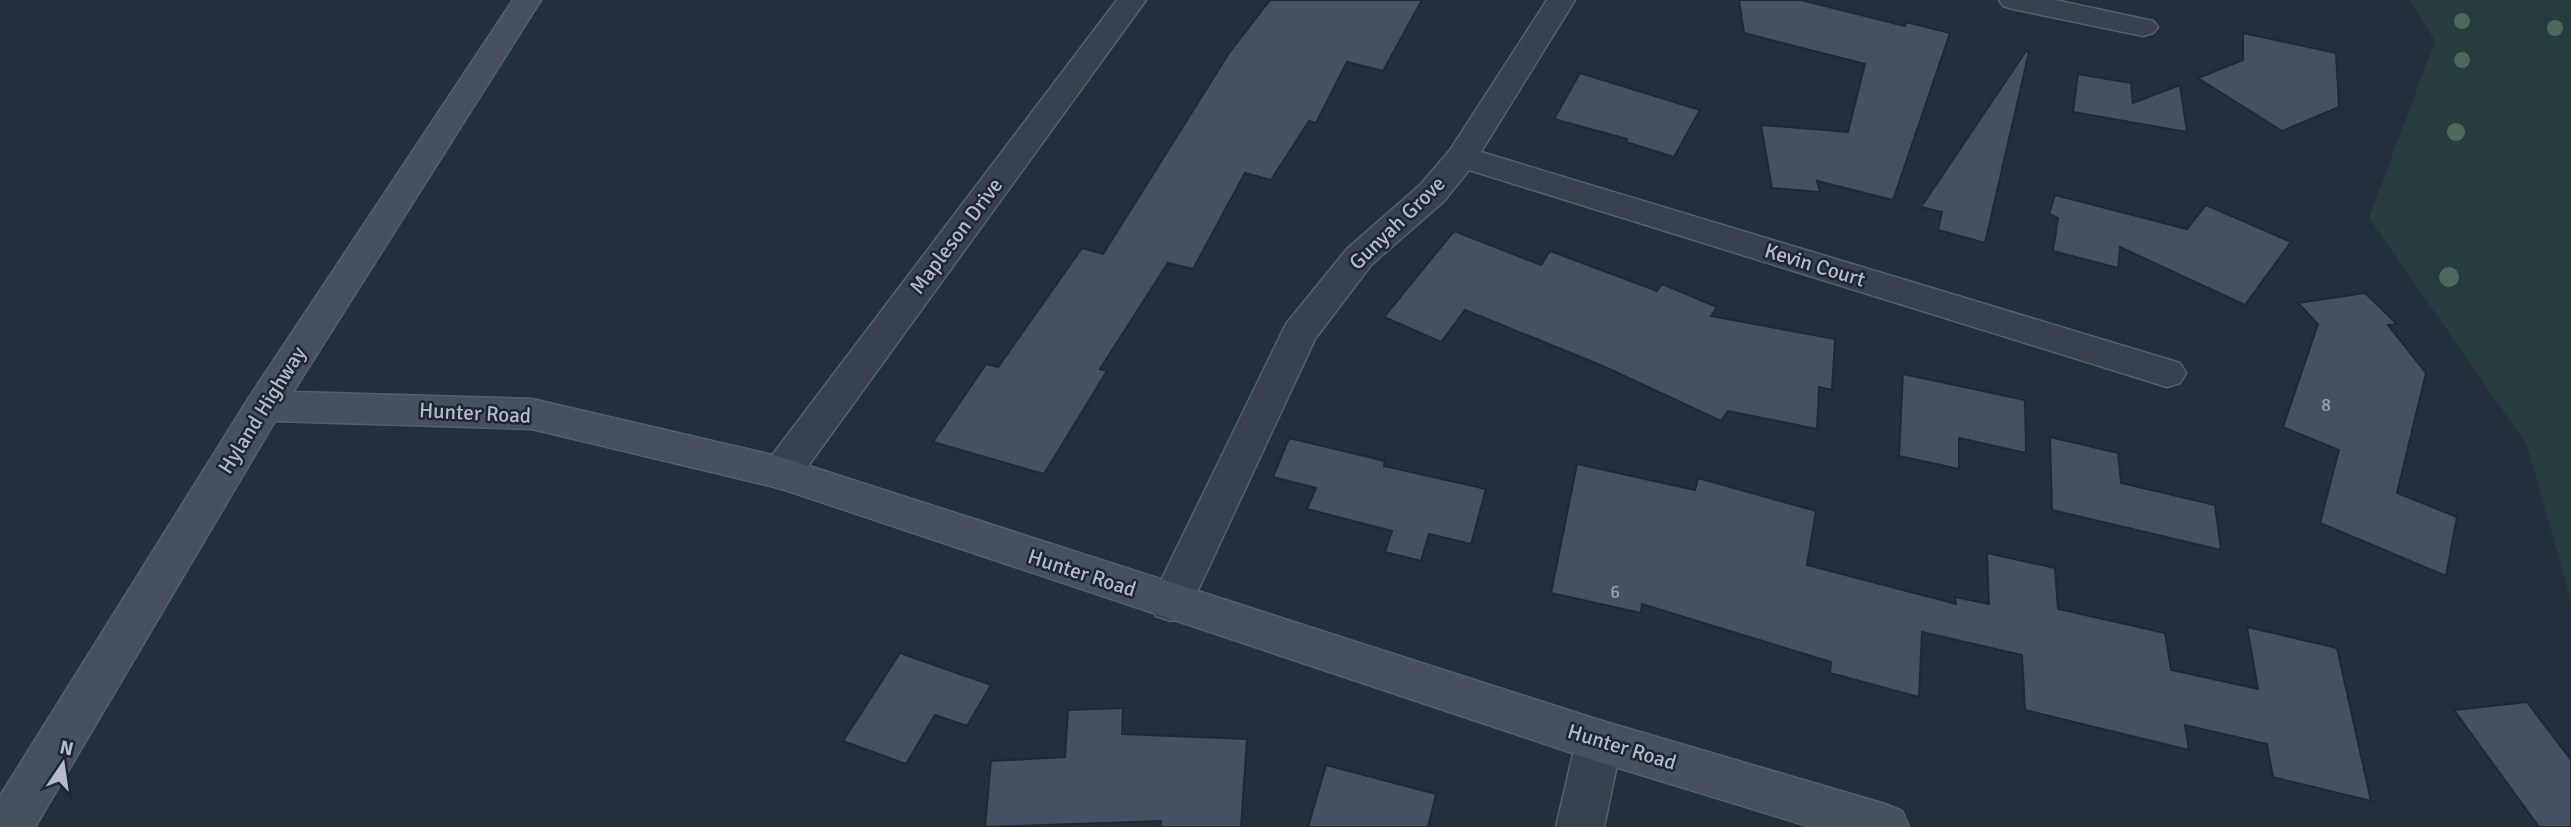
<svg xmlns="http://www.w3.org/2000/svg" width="2571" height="827" font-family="Signika,sans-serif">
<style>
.green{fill:#263c3f}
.building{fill:#455162;stroke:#1f2835;stroke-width:2}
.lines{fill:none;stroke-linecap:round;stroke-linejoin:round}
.street-casing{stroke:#565f6c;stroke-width:3}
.secondary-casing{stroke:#565f6c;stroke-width:3}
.street{fill:#38414e;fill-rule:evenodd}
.secondary{fill:#465061;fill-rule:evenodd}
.tree{fill:#4b6a5d}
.labels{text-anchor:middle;stroke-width:5;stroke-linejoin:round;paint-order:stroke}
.number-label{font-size:18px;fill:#98a1af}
.street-label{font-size:21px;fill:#b4bcc9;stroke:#1d2633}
</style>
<rect width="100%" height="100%" fill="#242f3e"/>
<!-- green -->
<polygon class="green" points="2410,0 2571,0 2571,601 2527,445 2369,218 2435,41"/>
<!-- building -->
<g class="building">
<polygon points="1270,0 1422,0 1383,71 1347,62 1316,123 1309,121 1271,180 1245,173 1193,269 1168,263 1100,369 1107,371 1044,474 933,442 986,364 998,367 1082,248 1103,254 1229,53"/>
<polygon points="1739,0 1801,0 1905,26 1906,22 1950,33 1893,200 1817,181 1820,192 1772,188 1761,125 1848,132 1865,64 1744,33"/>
<polygon points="2243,33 2336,53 2339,107 2282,131 2198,78 2243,60"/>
<polygon points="2026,51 2029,52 1985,243 1938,230 1942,212 1921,207"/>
<polygon points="1580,73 1700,110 1674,157 1626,142 1627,139 1554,119"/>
<polygon points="2078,74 2131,83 2133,103 2180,85 2187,132 2073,112"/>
<polygon points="2055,195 2187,229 2206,205 2291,242 2245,305 2120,247 2118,268 2053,251 2058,218 2049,214"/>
<polygon points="1454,231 1541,265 1550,251 1657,291 1662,284 1717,307 1711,316 1835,339 1832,390 1819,387 1817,429 1728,411 1721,421 1603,366 1465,310 1441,342 1384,317"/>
<polygon points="2365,293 2397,324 2388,325 2426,373 2397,493 2457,517 2446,576 2320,523 2339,450 2283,427 2318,324 2298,303"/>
<polygon points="1903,374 2025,400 2026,453 1959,438 1959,469 1899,456"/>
<polygon points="2050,437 2118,453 2121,483 2215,505 2221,550 2052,510"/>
<polygon points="1289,438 1385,461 1384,466 1486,489 1471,544 1429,534 1421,561 1385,552 1392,531 1307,509 1316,488 1273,477"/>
<polygon points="1577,464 1695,490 1698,478 1816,511 1807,565 1956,604 1955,597 1989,604 1987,553 2055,568 2058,609 2165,633 2171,670 2258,689 2247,627 2337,648 2371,801 2273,777 2267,744 2185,725 2189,750 2025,710 2022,655 1922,632 1919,697 1830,673 1831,662 1642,604 1641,613 1551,593"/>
<polygon points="900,653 991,685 967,726 935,715 906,764 843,741"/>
<polygon points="2527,702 2571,760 2571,827 2539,827 2454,710"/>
<polygon points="1123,708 1122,734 1247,739 1241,827 1160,827 1161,821 985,827 991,761 1065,757 1068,710"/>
<polygon points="1326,765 1436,794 1428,827 1308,827"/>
</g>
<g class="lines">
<!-- street casing -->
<g class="street-casing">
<g id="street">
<polygon points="1117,0 1146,0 795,484 781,489 767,484 761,473 767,462"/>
<polygon points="1547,0 1575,0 1481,152 2180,363 2186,373 2180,383 2167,387 1469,170 1444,201 1371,265 1315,339 1186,616 1171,621 1156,616 1150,603 1286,324 1347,249 1420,185 1450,150"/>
<polygon points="1999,0 2055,0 2153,21 2158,27 2153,33 2143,36 2013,9 2003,6"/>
<polygon points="1599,720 1615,726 1622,741 1604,827 1556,827 1576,741 1583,726"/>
</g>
</g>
<!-- secondary casing -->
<g class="secondary-casing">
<polygon id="secondary" points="513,0 541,0 293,392 532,399 781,457 1599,720 1885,804 1902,811 1909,827 1811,827 1599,762 779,488 532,429 275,421 35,827 0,827 0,796 250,396"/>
</g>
<!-- street -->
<use href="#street" class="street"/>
<!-- secondary -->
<use href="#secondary" class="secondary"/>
</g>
<!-- trees -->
<g class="tree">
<circle cx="2462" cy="21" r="8"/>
<circle cx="2555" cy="28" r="8"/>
<circle cx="2462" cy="60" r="8"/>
<circle cx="2456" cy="132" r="9"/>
<circle cx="2449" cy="277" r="10"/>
</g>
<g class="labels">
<!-- number labels -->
<g class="number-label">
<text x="2326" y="411">8</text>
<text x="1615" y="598">6</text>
</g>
<!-- street labels -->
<g class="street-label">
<text transform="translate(1397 223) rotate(-44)" y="7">Gunyah Grove</text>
<text transform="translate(956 236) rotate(-53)" y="7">Mapleson Drive</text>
<text transform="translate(1815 265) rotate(17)" y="7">Kevin Court</text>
<text transform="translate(262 410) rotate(-58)" y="7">Hyland Highway</text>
<text transform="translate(475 413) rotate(3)" y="7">Hunter Road</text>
<text transform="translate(1082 573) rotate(18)" y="7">Hunter Road</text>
<text transform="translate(1622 747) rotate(17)" y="7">Hunter Road</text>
</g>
</g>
<!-- north arrow -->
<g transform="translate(63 764) rotate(13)" stroke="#1d2633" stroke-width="5" paint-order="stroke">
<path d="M0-5L12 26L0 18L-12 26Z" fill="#b4bcc9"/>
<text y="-10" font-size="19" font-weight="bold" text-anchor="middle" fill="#b4bcc9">N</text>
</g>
</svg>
